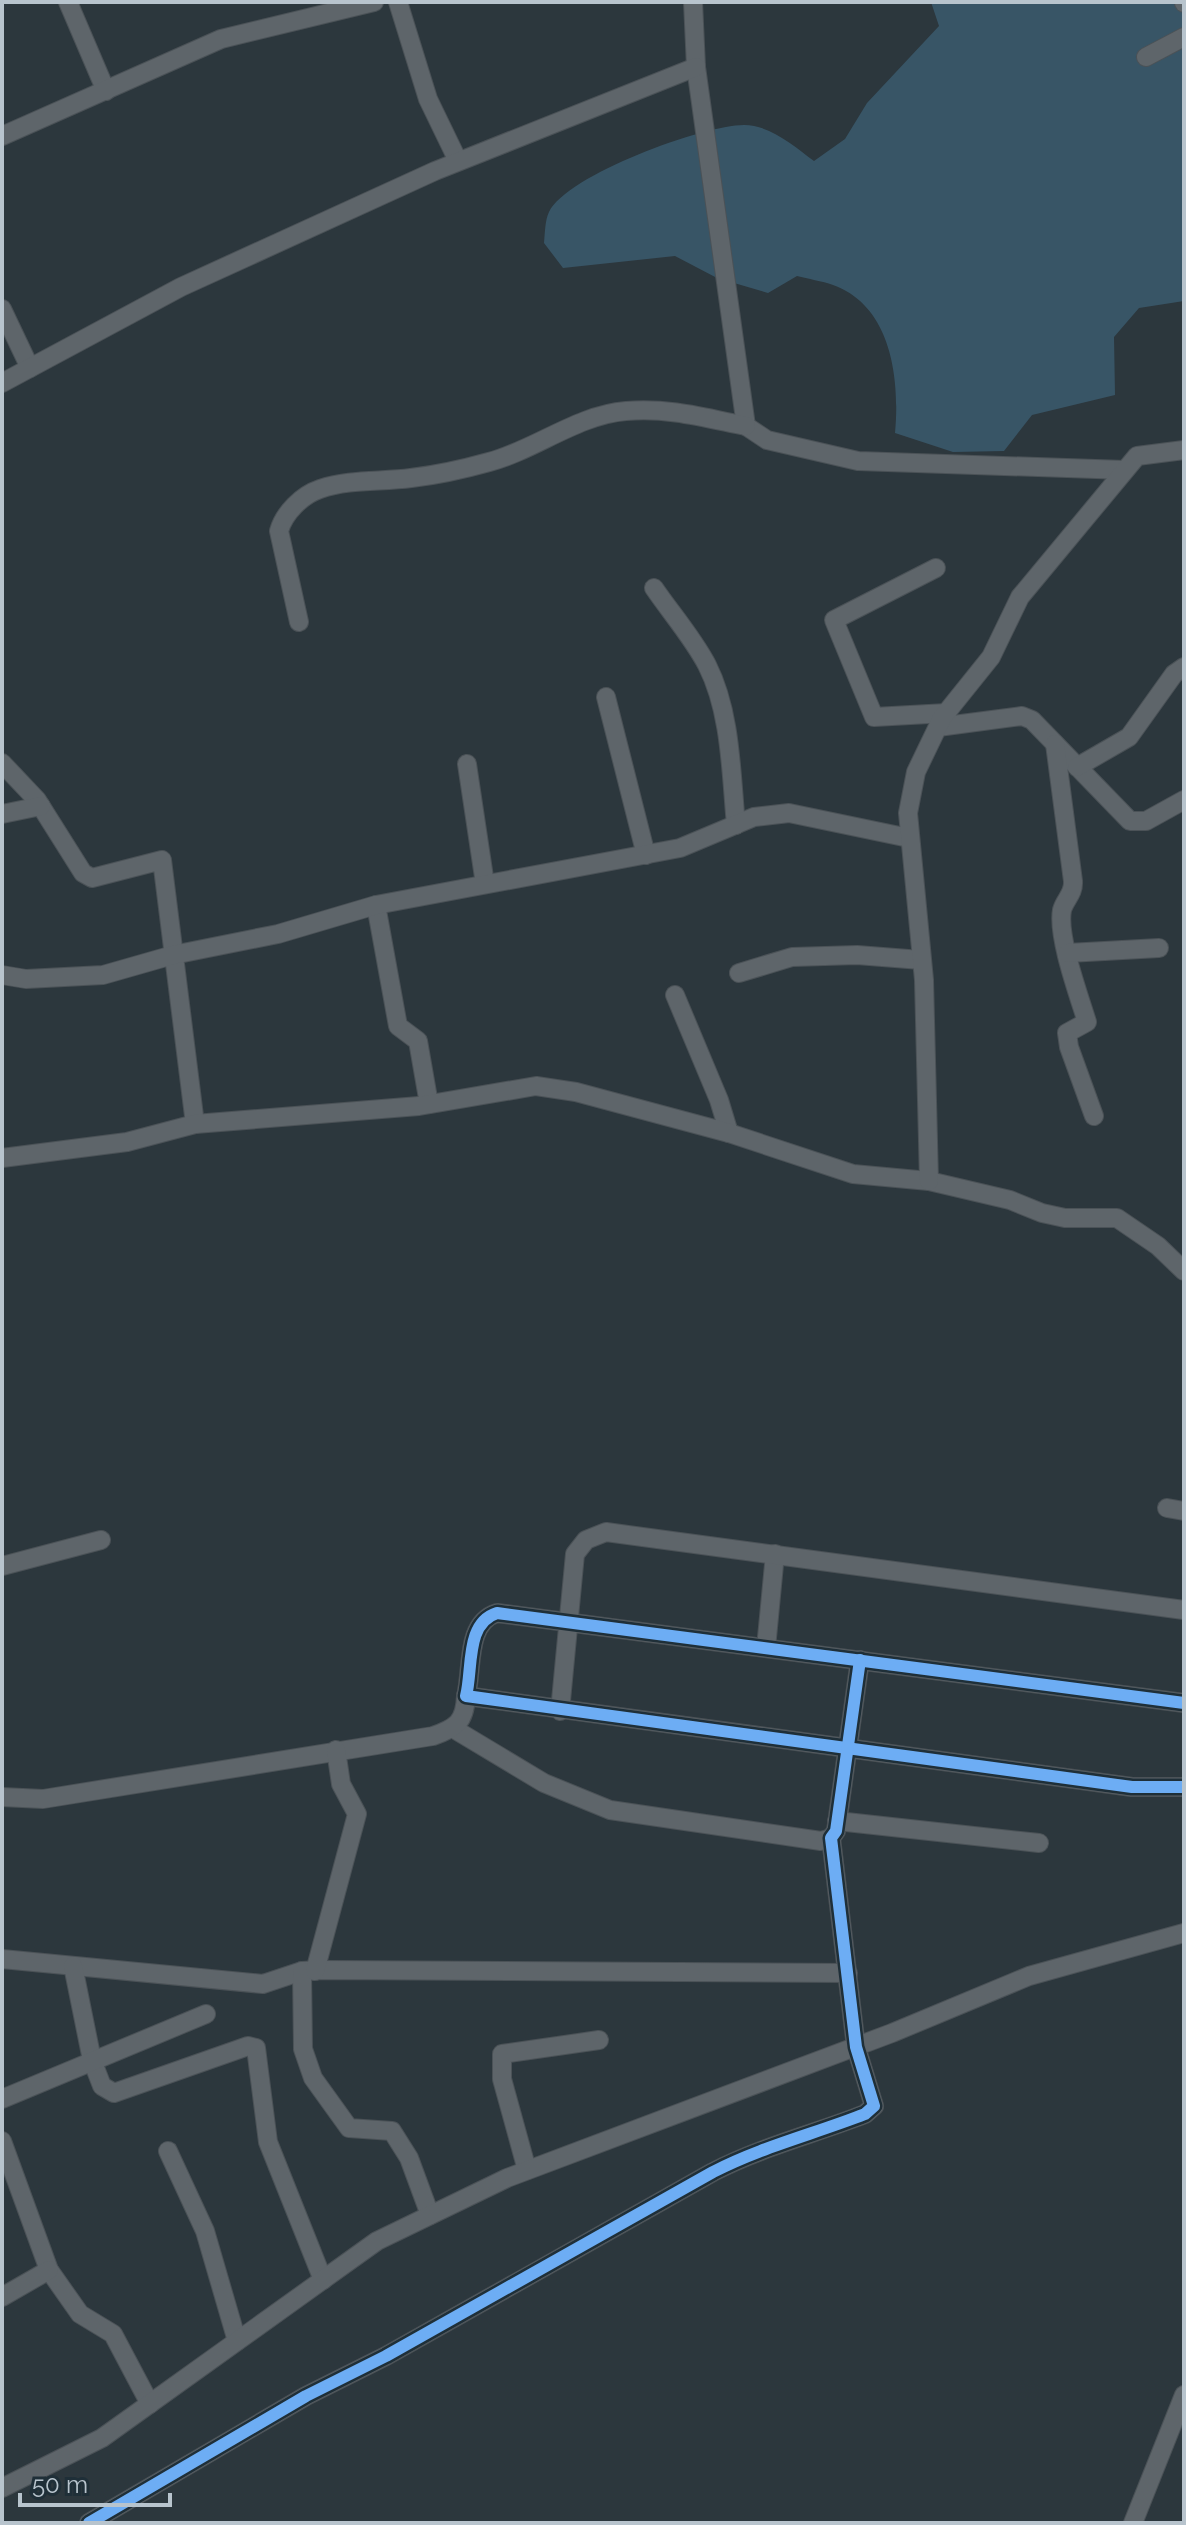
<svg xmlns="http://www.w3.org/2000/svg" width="1186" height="2525" font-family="Raleway,sans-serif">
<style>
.water{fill:#385566}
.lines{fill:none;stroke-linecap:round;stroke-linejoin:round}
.minor-casing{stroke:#4b5257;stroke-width:20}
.minor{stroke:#5e656a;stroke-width:18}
.cycleway-casing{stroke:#1f2f38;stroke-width:17}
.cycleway{stroke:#6dadf4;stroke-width:12}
</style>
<rect width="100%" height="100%" fill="#2c373d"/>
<!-- water -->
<path class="water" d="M931,2H1184V301L1139,308L1114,337L1115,395L1032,415L1004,451L953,452L895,433C900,380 892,306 833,285C822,281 808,279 797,276L768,293L717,278L675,256L563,268L544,243C545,233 545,220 549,212C567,175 703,125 744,125C770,125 794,146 814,161L845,139L867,103L939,26Z"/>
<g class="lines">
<!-- minor casing -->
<g class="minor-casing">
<g id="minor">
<polyline points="68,2 106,91"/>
<polyline points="398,2 428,99 458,161"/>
<polyline points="693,2 696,67 746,426 767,440 858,461 1125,470"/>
<polyline points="1184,2 1184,3"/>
<polyline points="1146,57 1184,37"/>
<polyline points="2,136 221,39 374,2"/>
<polyline points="2,309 30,368"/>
<polyline points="2,383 181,287 435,171 696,67"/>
<polyline points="936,568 834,620 874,717 947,713"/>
<path d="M654,588C671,613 693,638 707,665C731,712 731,773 736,825"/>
<path d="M299,622L279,531C284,513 302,495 320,489C349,479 381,482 411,478C437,475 464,469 489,462C535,450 577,415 626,411C667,407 706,418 746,426"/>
<polyline points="606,697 646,855"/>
<polyline points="938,727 1022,716 1032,720 1130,821 1146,821 1184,800"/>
<path d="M1055,744L1073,881C1074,894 1065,899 1062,910C1057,936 1079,996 1087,1022L1067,1033L1069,1047L1094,1116"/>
<polyline points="2,763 37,800 83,873 92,878 162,860 195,1124"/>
<polyline points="467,764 485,884"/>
<polyline points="1077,767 1129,737 1174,674 1184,667"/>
<polyline points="2,814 41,806"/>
<polyline points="376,905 398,1026 418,1041 429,1104"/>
<polyline points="1068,953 1159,948"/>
<polyline points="739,973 792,957 857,955 921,960"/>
<polyline points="2,975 26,979 103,975 173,955 278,934 376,905 680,848 754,817 789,813 909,838"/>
<polyline points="675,995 719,1100 729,1133"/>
<polyline points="2,1158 127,1142 195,1124 419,1106 536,1086 576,1092 729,1133 853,1174 929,1181 1010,1200 1042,1213 1065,1218 1117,1218 1158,1246 1184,1271"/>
<polyline points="929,1181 924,980 908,813 916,772 942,718 991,657 1020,597 1137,456 1184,450"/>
<polyline points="1167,1508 1184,1511"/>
<polyline points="2,1566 101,1540"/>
<polyline points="766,1648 775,1554"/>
<path d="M1184,1703L497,1613C465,1623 473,1669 466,1696L1132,1787H1184"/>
<polyline points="560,1711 575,1554 586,1540 606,1532 1184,1610"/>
<polyline points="454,1729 544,1783 610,1810 821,1841 831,1838"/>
<path d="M2,1797L43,1799L433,1736C456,1728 465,1722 466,1696"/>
<polyline points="837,1821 1039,1843"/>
<polyline points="2,1959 263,1984 302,1971 322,1970 848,1973"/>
<polyline points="73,1966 92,2060 102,2086 114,2093 248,2046 256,2048 268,2142 323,2280"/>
<polyline points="302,1971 303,2049 313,2078 349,2128 392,2131 409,2158 430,2215"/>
<polyline points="315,1971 357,1814 341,1784 336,1750"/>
<polyline points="2,2099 206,2014"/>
<polyline points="2,2141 49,2270 80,2314 113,2334 150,2404"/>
<polyline points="168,2151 205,2231 237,2341"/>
<polyline points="527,2170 502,2079 502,2054 599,2040"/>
<polyline points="2,2297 49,2270"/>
<polyline points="2,2488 102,2438 377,2241 507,2178 892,2033 1029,1976 1184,1933"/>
<path d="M89,2523L306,2396L386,2356L713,2172C761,2147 814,2134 865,2114L874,2106L856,2047L831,1838L836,1831L860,1660"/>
<polyline points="1133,2523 1184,2395"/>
</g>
</g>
<!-- minor -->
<use href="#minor" class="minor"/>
<!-- cycleway casing -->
<g class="cycleway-casing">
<g id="cycleway">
<path d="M1184,1703L497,1613C465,1623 473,1669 466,1696L1132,1787H1184"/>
<path d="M89,2523L306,2396L386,2356L713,2172C761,2147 814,2134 865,2114L874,2106L856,2047L831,1838L836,1831L860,1660"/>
</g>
</g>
<!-- cycleway -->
<use href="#cycleway" class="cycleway"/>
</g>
<!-- border -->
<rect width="1186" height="2525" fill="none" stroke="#b8c4cd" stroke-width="8"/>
<!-- scale -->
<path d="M20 2493v12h150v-12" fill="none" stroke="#b8c4cd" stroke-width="4"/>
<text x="32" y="2493" font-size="24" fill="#b8c4cd" stroke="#1f2f38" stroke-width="6" paint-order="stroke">50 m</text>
</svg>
